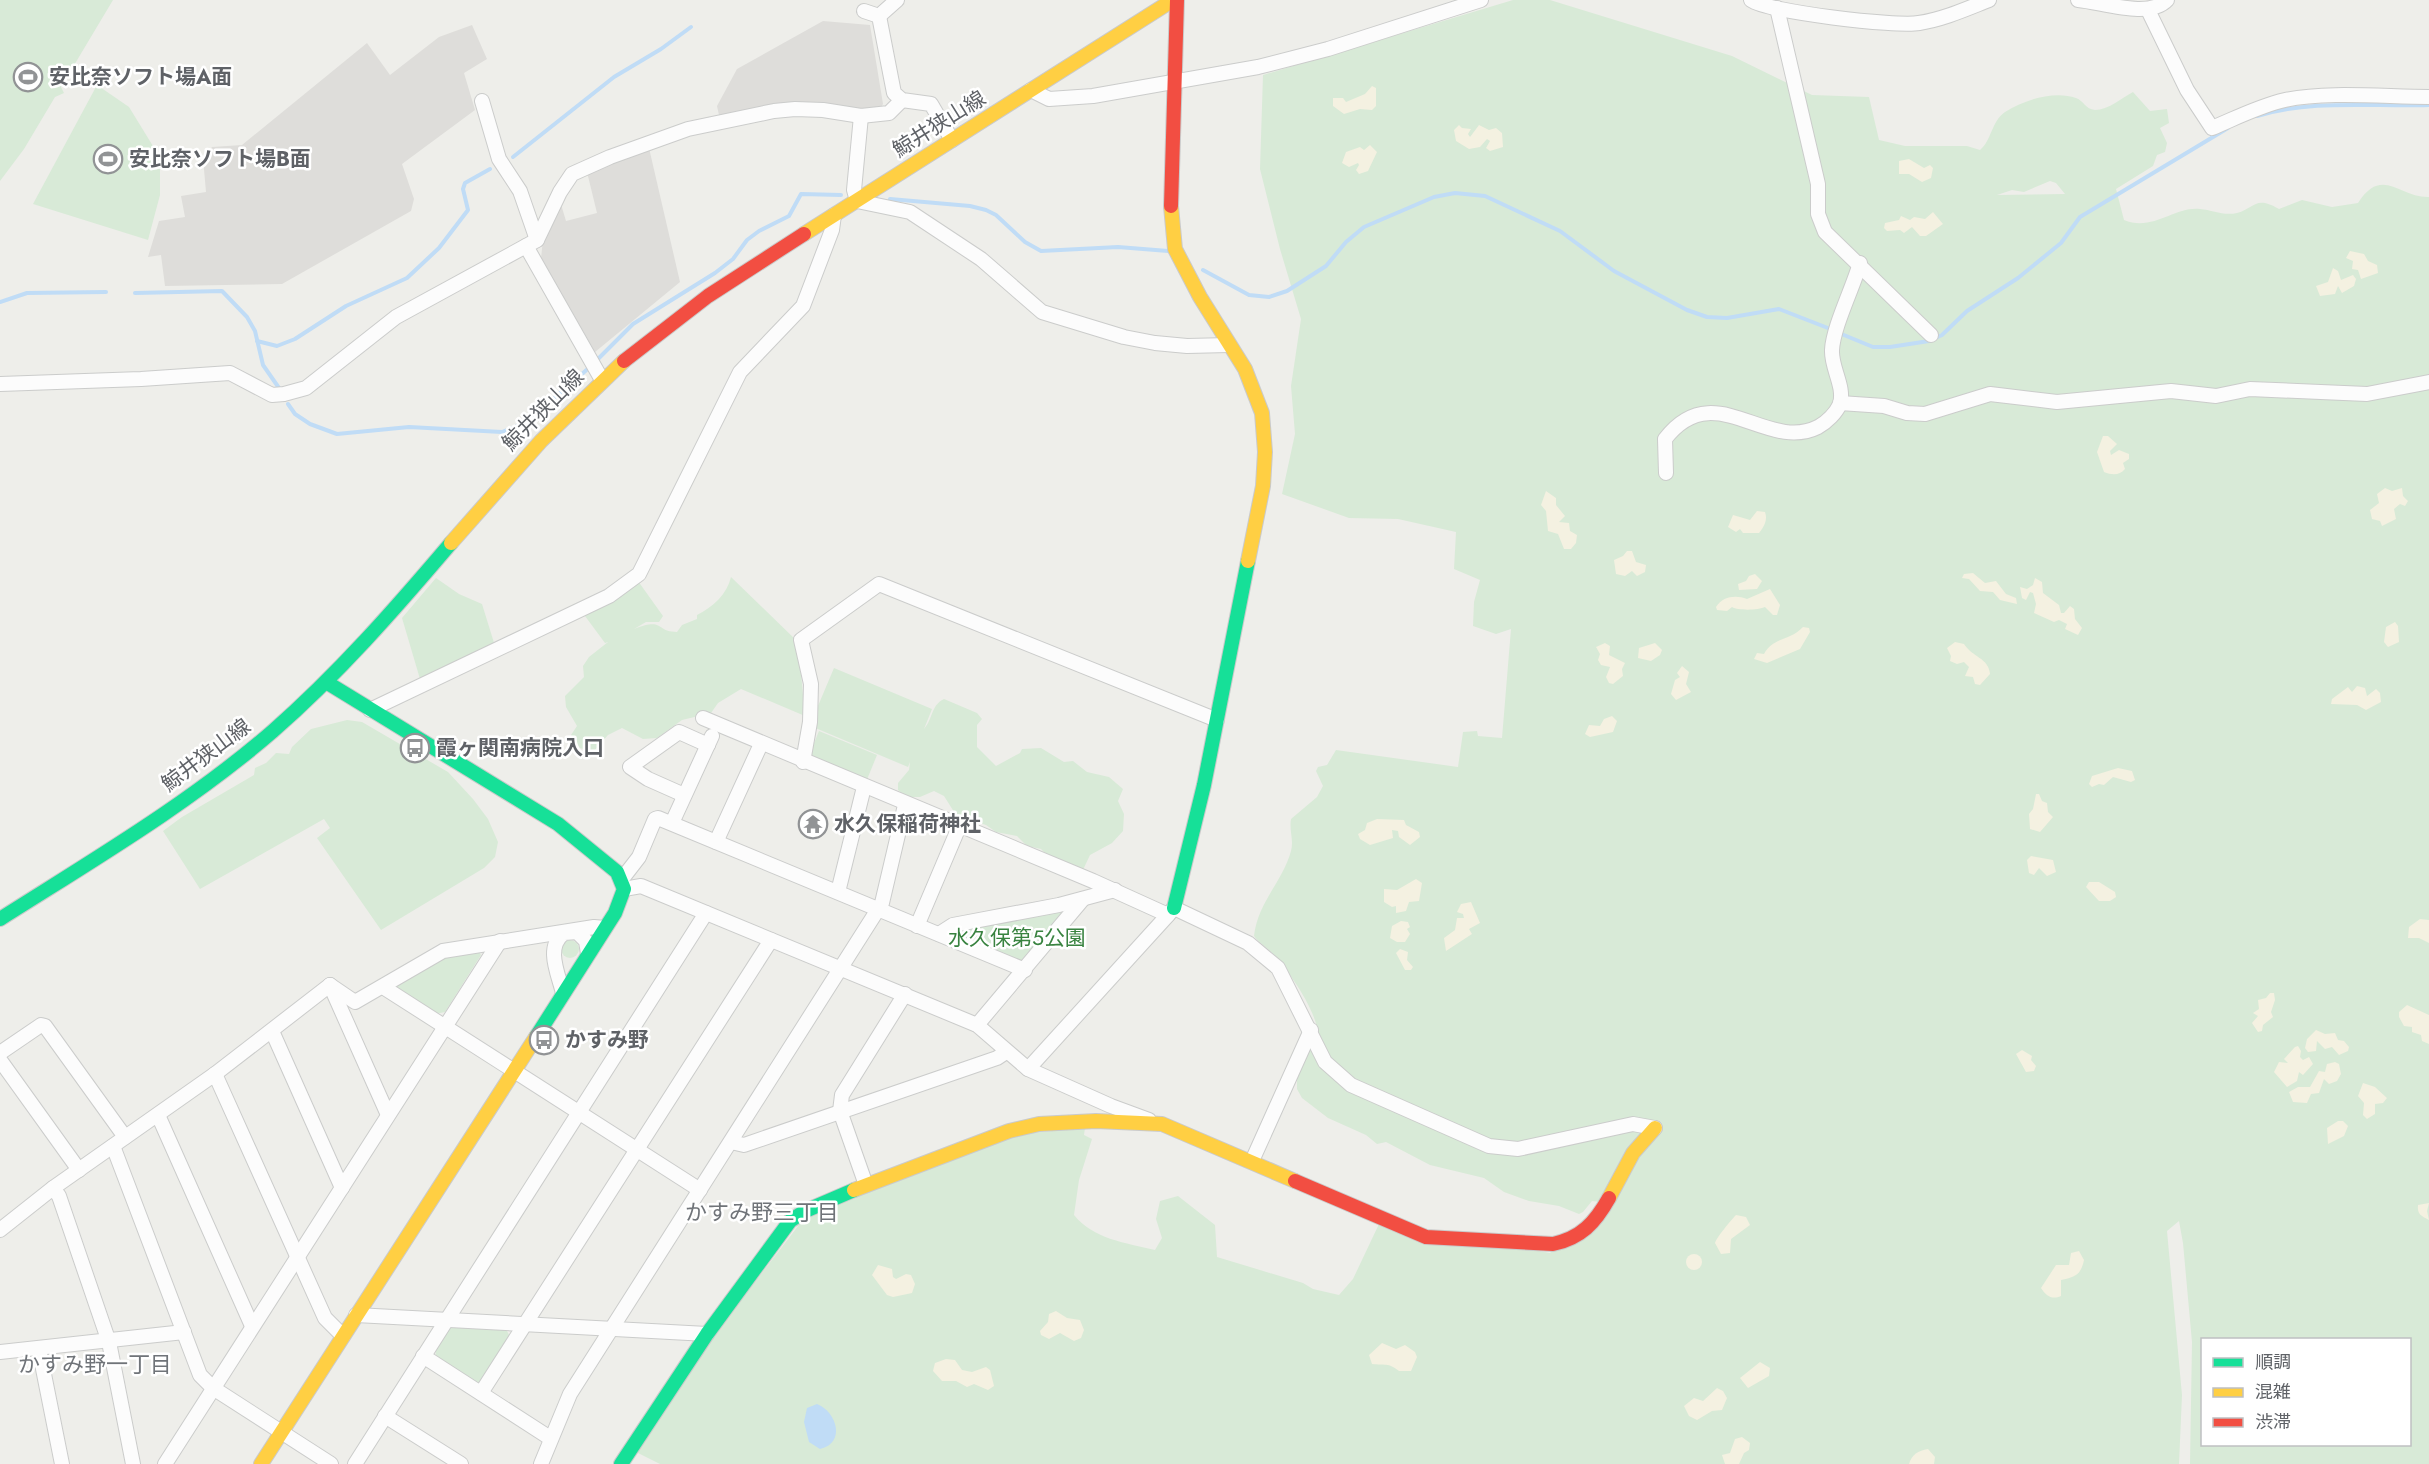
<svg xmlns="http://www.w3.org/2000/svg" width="2429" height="1464" font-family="Jost,'Noto Sans JP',sans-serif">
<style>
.industrial{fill:#deddda}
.green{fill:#d8ead7;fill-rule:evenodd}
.sand{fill:#f4f1e1}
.water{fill:#c0dcf6}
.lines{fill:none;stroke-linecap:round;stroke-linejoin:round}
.stream{stroke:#c0dcf6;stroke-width:4}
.street-casing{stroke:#cbcccb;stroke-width:16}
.fast-casing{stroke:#cacaca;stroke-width:16}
.slow-casing{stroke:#cacaca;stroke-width:16}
.jam-casing{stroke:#cacaca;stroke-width:16}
.street{stroke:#fcfcfc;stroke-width:14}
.fast{stroke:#16e098;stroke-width:14}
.slow{stroke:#ffcf43;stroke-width:14}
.jam{stroke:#f24e42;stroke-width:14}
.labels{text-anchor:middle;stroke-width:5;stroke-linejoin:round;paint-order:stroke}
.poi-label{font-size:21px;font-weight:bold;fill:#5f6267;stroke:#fff;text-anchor:start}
.street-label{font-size:21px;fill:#5f6267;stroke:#fff}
.park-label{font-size:21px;fill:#398340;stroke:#fff}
.neighbourhood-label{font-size:22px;fill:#707479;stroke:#fff}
</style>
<rect width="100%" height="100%" fill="#eeeeea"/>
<!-- industrial -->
<g class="industrial">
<polygon points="823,21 870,25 883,104 879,110 870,111 789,102 719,115 717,106 737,69"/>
<polygon points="472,25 487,59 464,73 475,110 402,164 414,199 411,211 282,284 165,286 161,255 148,257 159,221 185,217 181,196 206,192 203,158 212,147 242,145 367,43 390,75 439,37"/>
<polygon points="649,148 680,282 595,352 541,258 543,240 549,233 560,201 566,221 597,213 587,172"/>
</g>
<!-- green -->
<g class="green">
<polygon points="0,0 113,0 61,87 64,93 55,97 24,149 0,181"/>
<path d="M1513,0H1550L1732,56L1812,95L1869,97L1879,140L1905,146H1967L1980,150C1992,140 1991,122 2005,112C2024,100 2054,90 2076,98C2084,101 2085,109 2095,110C2108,110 2122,98 2133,92L2150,111L2167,109L2169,123L2160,128L2167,143L2165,152L2157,155L2153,166L2116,189L2124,220C2153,232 2175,206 2200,209C2213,210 2223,216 2237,213C2255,208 2255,195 2279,209L2302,200L2332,207L2358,203C2382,165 2400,198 2429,197V1464H2190L2192,1342L2183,1243L2179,1221L2167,1231L2182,1395L2179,1464H660L636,1452L705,1347L805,1217L1019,1134L1085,1128L1084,1135L1092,1139L1079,1180L1074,1215C1093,1239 1126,1243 1155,1250L1162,1238L1156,1219L1160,1201L1178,1196L1215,1225L1217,1257L1303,1283L1313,1289L1339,1295L1353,1279L1379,1224L1550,1253L1601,1202L1592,1201L1583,1212L1579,1214L1559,1206L1529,1201L1504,1192L1484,1178L1430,1165L1386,1142L1377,1144L1366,1135L1328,1118L1302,1098L1297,1089V1079L1309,1051L1319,1045C1322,1017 1290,972 1271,952C1265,946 1259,943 1254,936C1258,902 1283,881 1291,851C1294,840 1289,831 1291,819L1317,797L1323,786L1316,771L1318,767L1327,765L1336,750L1458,767L1463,732L1477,731L1478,736L1502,738L1511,629L1496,634L1473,626L1474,602L1480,580L1454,569L1456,532L1398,519L1349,518L1282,494L1295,434L1291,386L1301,319L1280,249L1260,169L1263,75ZM2050,181L2056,183L2065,194L1997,195L2012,190L2024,192ZM2202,1340H2410V1444H2202Z"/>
<polygon points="97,85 129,107 156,151 160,168 160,195 148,240 33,204"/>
<path d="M731,577L798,642L805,716L741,689L718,703L711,713L682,720L657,738L643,739L622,728L608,735L593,752L580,748L571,735L577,726L566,707L565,696L584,677L583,666L589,657L608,642L605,643L582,612L638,581L663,616L659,622H646L634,629C665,617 655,632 677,632L682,625L697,619V615C713,607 727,594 731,577Z"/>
<polygon points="436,578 459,594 482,604 495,646 420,679 402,618"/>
<path d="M834,668L932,709L924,729C933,719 931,705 944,699L977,713L982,719L977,725V747L996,766L1020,753L1022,749L1041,748L1064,762L1073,761L1087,772L1109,777L1123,789L1118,801L1124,814L1123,831L1112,843L1090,855L1082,872L1048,856L1041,849L1027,846L1017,836L996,832L986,825L956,815L944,796L934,791L920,797H906L898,790V783L909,770L910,762L908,767L813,727L815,713Z"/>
<polygon points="347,720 362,722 448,772 473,799 488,819 498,842 495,857 484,868 381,930 317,838 330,828 324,819 200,889 163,831 182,817 254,775 255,768 266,763 276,753 289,754 292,747 311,729"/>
<polygon points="819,731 877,755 866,782 808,758"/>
<polygon points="1058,908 1064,917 1024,962 958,938 958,927"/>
<circle cx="570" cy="949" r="9"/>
<polygon points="478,950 481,955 445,1012 435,1014 396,987 396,982 442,956"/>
<path d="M454,1326L506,1329L511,1339L484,1381L476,1383L436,1358C434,1345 443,1332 454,1326Z"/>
</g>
<!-- sand -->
<g class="sand">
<polygon points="1372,86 1376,88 1376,106 1372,110 1360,109 1344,114 1333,106 1333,98 1343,98 1346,102 1365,94"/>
<polygon points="1459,125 1462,128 1471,129 1468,134 1470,137 1479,125 1489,130 1496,128 1502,133 1503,147 1490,151 1486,148 1490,141 1487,139 1480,147 1469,149 1456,141 1454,130"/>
<polygon points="1370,145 1377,152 1368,171 1359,174 1356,170 1359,165 1358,163 1349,167 1342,163 1346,152 1360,147 1364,150"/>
<polygon points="1909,159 1924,168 1930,165 1933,168 1931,178 1922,182 1909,174 1899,174 1899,161"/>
<polygon points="1933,212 1943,224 1926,236 1920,236 1912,227 1904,233 1900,230 1887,231 1884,228 1885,223 1899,220 1901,216 1910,220 1914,217 1925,219"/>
<polygon points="2350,251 2364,254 2368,261 2377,265 2378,273 2361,279 2358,270 2352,269 2353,261 2346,258"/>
<polygon points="2333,268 2338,271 2341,280 2353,275 2356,279 2354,286 2342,293 2338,286 2335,294 2320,296 2316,286 2328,282"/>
<path d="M2103,436H2108L2117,444L2110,451L2111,455L2119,450L2129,454V459L2123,463L2125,469C2119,476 2112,475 2104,472L2097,452Z"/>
<polygon points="2385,488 2392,491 2402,488 2403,496 2408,501 2405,506 2400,504 2394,509 2396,519 2382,526 2380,521 2372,519 2370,510 2379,503 2377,494"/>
<polygon points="1546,491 1556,498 1556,505 1565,516 1559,522 1569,523 1570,531 1577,535 1576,543 1571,549 1564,549 1558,534 1548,531 1546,511 1541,505"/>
<path d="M1757,511L1765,512C1768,520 1764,527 1759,533H1743L1740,529L1736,532L1728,527L1733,515L1750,520Z"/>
<polygon points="1627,551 1632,551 1636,562 1646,565 1645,572 1637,576 1632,571 1625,576 1616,574 1614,560 1623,556"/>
<polygon points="1973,573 1985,583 1996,581 2006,594 2016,598 2017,604 2000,600 1993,592 1980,591 1969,579 1962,578 1964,574"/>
<polygon points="1755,574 1762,581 1757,589 1739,590 1738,584 1746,581 1749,576"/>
<polygon points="2035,578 2042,582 2043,593 2059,605 2061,613 2064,613 2070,606 2074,609 2075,619 2082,628 2078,635 2065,629 2067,624 2059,620 2054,622 2034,613 2036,604 2033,593 2030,592 2026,600 2022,598 2020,587 2027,589 2033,585"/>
<path d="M1770,589L1780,605L1777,615H1773L1765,607C1759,610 1739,611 1732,607L1727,611L1717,610L1716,607C1723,596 1736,595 1747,599Z"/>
<polygon points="2395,622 2398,626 2399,642 2388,647 2384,642 2386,627"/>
<path d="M1803,627L1809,628L1810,632L1800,649L1767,663L1754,659L1757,653L1764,654C1773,637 1790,641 1803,627Z"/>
<path d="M1955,642L1964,644C1972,657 1989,658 1990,674L1980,685L1975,684L1973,677L1965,676L1969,667L1964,662L1957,664L1950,661L1951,656L1947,648Z"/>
<polygon points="1605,643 1610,646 1609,655 1625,663 1622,669 1623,676 1613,684 1609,683 1606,677 1610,667 1601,665 1598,660 1600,654 1596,647"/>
<polygon points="1655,643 1662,650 1660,655 1651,661 1638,658 1639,648"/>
<polygon points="1682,666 1689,672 1686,684 1691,692 1676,700 1671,694 1675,680 1680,677 1677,673"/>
<polygon points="2357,686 2365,688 2367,696 2376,689 2380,693 2381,702 2366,710 2357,705 2331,704 2332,699 2348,687 2352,692"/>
<polygon points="1612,716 1617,721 1613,732 1590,737 1585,734 1589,725 1600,726 1604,719"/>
<polygon points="2118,768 2132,771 2135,780 2131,782 2113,777 2104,785 2099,784 2092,787 2089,784 2092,776"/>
<polygon points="2036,794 2039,794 2042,801 2047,803 2048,812 2053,817 2040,832 2030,829 2029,814 2033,809"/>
<polygon points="1377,819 1404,820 1406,825 1419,832 1420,837 1410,845 1399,837 1398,831 1392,830 1393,838 1370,845 1360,839 1358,834 1365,830 1367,823"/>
<polygon points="2031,856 2053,860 2056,872 2047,876 2039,868 2034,875 2029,873 2027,860"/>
<polygon points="1416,879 1422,883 1419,901 1409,902 1406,911 1396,913 1396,906 1392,907 1384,902 1384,889 1397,890"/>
<polygon points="2089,882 2099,882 2115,892 2116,897 2110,901 2099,901 2086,887"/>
<polygon points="1471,902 1480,923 1469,929 1472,934 1446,951 1444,938 1455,930 1457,918 1464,918 1463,914 1457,912 1461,904"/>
<polygon points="2420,919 2429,920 2429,943 2419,938 2408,938 2409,927"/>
<polygon points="1401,921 1408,922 1410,927 1407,929 1410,934 1405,942 1397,942 1390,938 1392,926"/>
<polygon points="1400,949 1408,952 1407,960 1413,967 1411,970 1405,970 1396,953"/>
<polygon points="2270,993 2274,993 2275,1000 2271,1012 2273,1017 2263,1025 2262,1031 2258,1032 2252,1023 2258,1016 2253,1013 2259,1009 2258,1000 2266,998"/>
<polygon points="2407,1005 2429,1015 2429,1044 2422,1041 2421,1035 2412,1032 2412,1027 2404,1026 2399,1017 2399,1012"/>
<polygon points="2316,1030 2325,1034 2335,1033 2338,1040 2344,1041 2349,1047 2348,1051 2339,1055 2332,1047 2325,1049 2317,1041 2316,1051 2308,1052 2305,1048 2307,1039"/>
<polygon points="2298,1046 2301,1051 2300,1057 2303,1060 2309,1057 2313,1064 2303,1075 2299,1072 2297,1081 2287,1087 2274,1072 2279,1062 2288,1063 2284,1059 2295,1047"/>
<polygon points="2022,1050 2032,1056 2031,1060 2036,1066 2034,1071 2026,1072 2016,1054"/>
<polygon points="2335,1062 2339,1064 2341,1074 2337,1081 2329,1084 2324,1079 2319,1093 2311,1094 2307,1103 2293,1102 2289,1092 2298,1087 2310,1087 2319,1071 2325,1072 2327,1064"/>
<polygon points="2363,1083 2375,1087 2387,1098 2383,1103 2375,1104 2375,1114 2367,1119 2363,1115 2364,1103 2358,1096"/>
<polygon points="2338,1121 2343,1121 2348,1126 2344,1136 2328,1144 2327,1128"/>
<path d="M2429,1203L2427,1211L2429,1220C2421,1216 2417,1214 2418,1205Z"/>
<path d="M1736,1215L1746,1217L1750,1225L1731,1239L1730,1253L1721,1254L1715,1243C1717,1237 1731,1220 1736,1215Z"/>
<path d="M2079,1251L2084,1260C2081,1275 2075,1277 2061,1280V1296C2052,1300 2046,1296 2041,1288L2056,1265H2069L2071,1253Z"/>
<circle cx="1694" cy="1262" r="8"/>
<polygon points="878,1265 892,1269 893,1277 896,1279 906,1274 911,1275 915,1284 912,1293 893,1297 887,1295 872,1275"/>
<polygon points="1056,1311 1067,1318 1080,1320 1084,1330 1081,1338 1074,1341 1060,1333 1049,1339 1041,1335 1040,1331 1048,1322 1049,1314"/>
<path d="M1382,1343L1396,1349L1405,1345L1415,1352L1417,1357L1411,1371H1399C1388,1362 1385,1366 1372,1364L1369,1355Z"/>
<polygon points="946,1359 955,1360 962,1370 972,1372 986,1367 990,1370 994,1386 988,1390 974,1384 967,1387 956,1381 942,1381 933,1371 935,1363"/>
<polygon points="1760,1362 1770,1368 1769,1376 1748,1388 1740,1378"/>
<polygon points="1717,1388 1723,1391 1727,1398 1722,1410 1712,1411 1697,1420 1689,1416 1684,1406 1694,1398 1703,1401"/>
<polygon points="1742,1437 1750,1443 1749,1450 1744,1453 1739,1464 1725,1464 1722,1455 1730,1453 1735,1439"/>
<path d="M1928,1449L1935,1457L1934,1464H1909C1912,1454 1918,1451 1928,1449Z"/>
</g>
<!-- water -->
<path class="water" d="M817,1404C837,1412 846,1443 820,1449L809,1442L804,1422L807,1408Z"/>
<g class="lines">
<!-- stream -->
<g class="stream">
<path d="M2257,116C2312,99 2372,107 2429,105"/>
<polyline points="513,157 614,77 661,49 691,27"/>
<polyline points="890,199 970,206 986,210 996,215 1025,242 1041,251 1118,247 1168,251"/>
<polyline points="1203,270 1249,295 1269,297 1287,291 1326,266 1346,242 1364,227 1434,197 1455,193 1485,196 1560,231 1614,271 1687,310 1707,317 1727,318 1779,309 1833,330"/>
<polyline points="135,293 222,291 247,317 255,331 263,365 279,388"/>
<polyline points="0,302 27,293 106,292"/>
<polyline points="1839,333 1873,347 1890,347 1929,341 1942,335 1967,311 2018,278 2061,243 2080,217 2228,128"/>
<polyline points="257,341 277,346 295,339 346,306 407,278 439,248 468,210 463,189 465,183 490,169"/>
<polyline points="595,362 633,324 715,273 733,259 747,240 759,231 789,216 801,194 841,195"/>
<polyline points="288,404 295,414 310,424 337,434 409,427 502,432 525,423 590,367"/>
</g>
<!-- street casing -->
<g class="street-casing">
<g id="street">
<path d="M1751,0C1768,12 1896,27 1919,23C1944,19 1966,9 1989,0"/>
<path d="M2078,0C2102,2 2149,19 2167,0"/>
<polyline points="1777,8 1818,184 1818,214 1825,232 1931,335"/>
<path d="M2148,10L2187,90L2212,128C2236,118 2259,106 2285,100C2327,91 2386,97 2429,97"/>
<polyline points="864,11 879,16 894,93 902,100 931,104 952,140"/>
<polyline points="879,16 897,0"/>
<polyline points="1031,90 1049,99 1093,96 1258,67 1328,49 1481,0"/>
<polyline points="482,101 499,159 520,191 537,240"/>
<polyline points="861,116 854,190 857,201 910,212 981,259 1042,312 1124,337 1155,343 1187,346 1229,345"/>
<polyline points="526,246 602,380"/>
<polyline points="0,384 141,379 230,373 272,395 284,394 306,388 396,317 537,240 560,192 572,174 610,157 688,129 774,111 795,109 823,110 861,116 889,113 902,100"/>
<polyline points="1840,403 1884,406 1907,413 1925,414 1990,394 2057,402 2171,391 2216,396 2250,389 2367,394 2429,382"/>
<path d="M1666,473L1665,439C1714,375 1766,453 1818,427C1827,422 1836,413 1840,404C1845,386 1831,368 1832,350C1833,327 1853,288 1860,263"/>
<polyline points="370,710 609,596 639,574 740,372 803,306 832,230 834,215"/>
<polyline points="703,718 1093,881 1168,915 1174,908 1248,943 1278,968 1325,1062 1351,1085 1489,1146 1518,1149 1633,1124 1655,1128"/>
<polyline points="803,762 810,722 811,684 801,640 879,584 1217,720"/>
<polyline points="684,795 648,779 630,767 679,732 708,745"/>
<polyline points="672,823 712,736"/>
<polyline points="716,842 761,744"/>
<polyline points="622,879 639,857 655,819 658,818 1025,970"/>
<polyline points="624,889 641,886 977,1025 1028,1069 1111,1106 1149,1120"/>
<polyline points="838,892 864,787"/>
<polyline points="917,926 959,827"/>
<polyline points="939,934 953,925 1059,905 1115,890"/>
<polyline points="330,985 355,1002 443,951 594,927 605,928"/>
<polyline points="330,985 388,1115"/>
<polyline points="383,987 700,1190"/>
<path d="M563,993C558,973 545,947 564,933L577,932L586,941L588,954"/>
<polyline points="977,1025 1083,899"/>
<polyline points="272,1031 342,1188"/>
<polyline points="0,1053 41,1025 45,1026 125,1137"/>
<polyline points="0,1060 79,1170"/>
<polyline points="1028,1069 1168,915"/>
<polyline points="215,1074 325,1318 343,1336"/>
<polyline points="158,1115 252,1326"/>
<polyline points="731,1142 744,1145 997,1058 1006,1052"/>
<polyline points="113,1146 200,1375 213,1388 331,1464"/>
<polyline points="1252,1161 1311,1030"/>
<polyline points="866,1185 840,1111 842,1095 905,994"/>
<polyline points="53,1188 59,1196 109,1342 133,1464"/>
<polyline points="0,1230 53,1188 215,1074 330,985"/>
<polyline points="356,1315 707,1334"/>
<polyline points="39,1349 62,1464"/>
<polyline points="0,1352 184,1332"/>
<polyline points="423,1356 550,1438"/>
<polyline points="481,1393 771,940"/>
<polyline points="385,1416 461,1464"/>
<polyline points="165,1464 500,941"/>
<polyline points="355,1464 706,913"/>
<polyline points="541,1464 570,1394 882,903 905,805"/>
</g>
</g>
<!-- fast casing -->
<g class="fast-casing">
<g id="fast">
<polyline points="326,682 558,824 617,872 624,889 615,913 536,1037"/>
<polyline points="1174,908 1204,785 1248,561"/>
<path d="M0,919C93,860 190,803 273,731C338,674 395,609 451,543"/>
<polyline points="621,1464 707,1334 790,1221 805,1211 854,1190"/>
</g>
</g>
<!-- slow casing -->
<g class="slow-casing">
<g id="slow">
<polyline points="1171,206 1175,249 1200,297 1245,369 1262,413 1265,452 1263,486 1248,561"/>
<polyline points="804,234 1173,0"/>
<polyline points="451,543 541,441 624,361"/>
<polyline points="854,1190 1009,1131 1039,1124 1096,1121 1162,1124 1295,1181"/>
<polyline points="1609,1198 1633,1153 1655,1128"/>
<polyline points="261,1464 536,1037"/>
</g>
</g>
<!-- jam casing -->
<g class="jam-casing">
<g id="jam">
<polyline points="1171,206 1177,0"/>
<polyline points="624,361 708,296 804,234"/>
<path d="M1295,1181L1426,1237L1553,1244C1581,1238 1595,1223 1609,1198"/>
</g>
</g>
<!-- street -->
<use href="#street" class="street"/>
<!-- fast -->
<use href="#fast" class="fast"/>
<!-- slow -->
<use href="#slow" class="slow"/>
<!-- jam -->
<use href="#jam" class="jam"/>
</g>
<!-- icons -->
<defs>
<g id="stadium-ring" transform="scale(1.5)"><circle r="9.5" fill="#fff" stroke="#919395" stroke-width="1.5"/><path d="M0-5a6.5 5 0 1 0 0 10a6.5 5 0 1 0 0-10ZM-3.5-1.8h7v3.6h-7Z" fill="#919395"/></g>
<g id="bus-ring" transform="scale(1.5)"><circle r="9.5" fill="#fff" stroke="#919395" stroke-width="1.5"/><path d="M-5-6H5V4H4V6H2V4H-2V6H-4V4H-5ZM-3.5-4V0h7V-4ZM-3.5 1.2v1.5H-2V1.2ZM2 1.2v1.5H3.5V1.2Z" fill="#919395"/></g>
<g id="temple-ring" transform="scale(1.5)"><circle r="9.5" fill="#fff" stroke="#919395" stroke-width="1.5"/><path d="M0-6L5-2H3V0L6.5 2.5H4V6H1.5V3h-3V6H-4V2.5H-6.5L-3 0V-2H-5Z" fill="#919395"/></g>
</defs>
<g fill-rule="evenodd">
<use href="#stadium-ring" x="28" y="77"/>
<use href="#stadium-ring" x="108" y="159"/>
<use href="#bus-ring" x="415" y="748"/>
<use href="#temple-ring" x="813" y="824"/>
<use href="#bus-ring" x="544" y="1040"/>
</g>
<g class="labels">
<!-- poi labels -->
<g class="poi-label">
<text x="49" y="84">安比奈ソフト場A面</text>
<text x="129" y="166">安比奈ソフト場B面</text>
<text x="436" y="755">霞ヶ関南病院入口</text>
<text x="834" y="831">水久保稲荷神社</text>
<text x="565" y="1047">かすみ野</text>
</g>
<!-- street labels -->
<g class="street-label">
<text transform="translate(939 124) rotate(-32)" y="7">鯨井狭山線</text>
<text transform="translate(543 410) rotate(-45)" y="7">鯨井狭山線</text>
<text transform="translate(206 755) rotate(-37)" y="7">鯨井狭山線</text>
</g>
<!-- park labels -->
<g class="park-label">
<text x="1017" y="945">水久保第５公園</text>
</g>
<!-- neighbourhood labels -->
<g class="neighbourhood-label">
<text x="762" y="1220">かすみ野三丁目</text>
<text x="95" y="1372">かすみ野一丁目</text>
</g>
</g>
<!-- legend -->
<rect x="2201" y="1338" width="210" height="108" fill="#ffffff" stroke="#bfc0c2" stroke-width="1.5"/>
<rect x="2213" y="1358" width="30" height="9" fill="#16e098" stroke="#bfc0c2" stroke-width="1.5"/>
<text x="2255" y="1368" font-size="18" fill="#5f6267">順調</text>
<rect x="2213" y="1388" width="30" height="9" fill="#ffcf43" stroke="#bfc0c2" stroke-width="1.5"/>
<text x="2255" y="1398" font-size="18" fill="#5f6267">混雑</text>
<rect x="2213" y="1418" width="30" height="9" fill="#f24e42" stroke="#bfc0c2" stroke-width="1.5"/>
<text x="2255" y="1428" font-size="18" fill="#5f6267">渋滞</text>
</svg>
